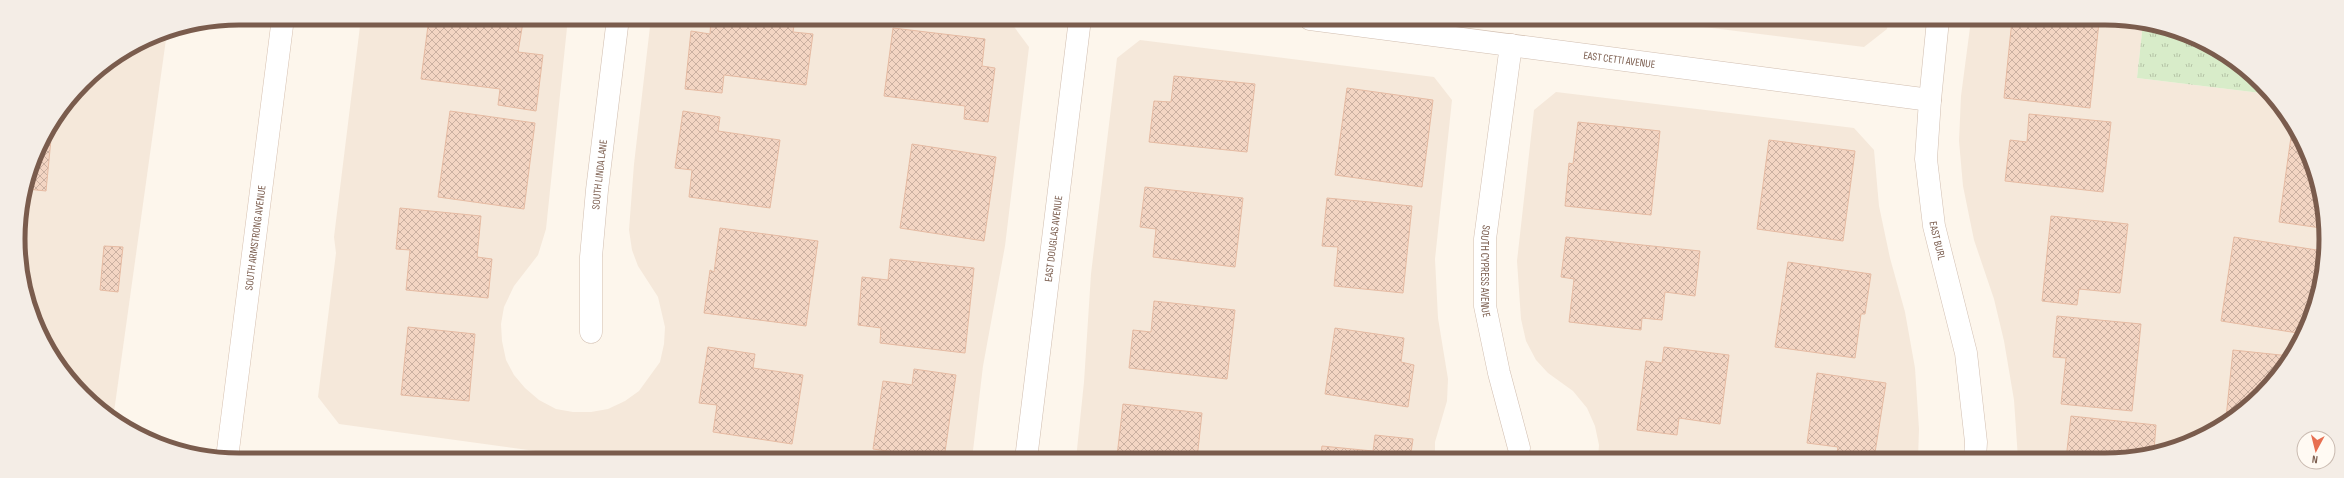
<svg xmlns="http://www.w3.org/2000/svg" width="2344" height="478" font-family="'Sofia Sans Condensed',sans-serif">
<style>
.residential{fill:#f5e8da}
.grass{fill:url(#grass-tufts)}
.building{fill:url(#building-cross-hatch);stroke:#e6bba3}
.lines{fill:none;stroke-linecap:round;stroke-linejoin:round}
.street-casing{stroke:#d1beb0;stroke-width:23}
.secondary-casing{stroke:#d6c0b0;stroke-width:23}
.street{stroke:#fff;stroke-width:22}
.secondary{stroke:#fff;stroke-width:22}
.labels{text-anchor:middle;stroke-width:3;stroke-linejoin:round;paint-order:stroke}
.street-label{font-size:11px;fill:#7a5c4d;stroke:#fffaf3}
.rim{fill:none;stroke:#7a5c4d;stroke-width:5}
</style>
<defs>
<pattern id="grass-tufts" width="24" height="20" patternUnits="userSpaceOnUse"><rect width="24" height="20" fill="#d8ecc9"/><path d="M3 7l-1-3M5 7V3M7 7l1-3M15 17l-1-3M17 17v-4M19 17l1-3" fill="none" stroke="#b4c2a5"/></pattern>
<pattern id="building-cross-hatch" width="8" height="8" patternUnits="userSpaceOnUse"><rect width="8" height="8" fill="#f3d5c3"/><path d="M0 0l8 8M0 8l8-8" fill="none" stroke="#cab0a1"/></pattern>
</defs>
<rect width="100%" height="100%" fill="#fdf6ec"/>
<!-- residential -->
<g class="residential">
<polygon points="361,18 568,18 546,229 538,255 514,286 504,307 501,324 502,341 506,360 514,375 525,388 539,400 556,409 573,412 591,412 608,409 625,401 639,391 660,362 664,344 665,327 658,297 638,266 632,250 629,230 634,164 651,18 966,19 1012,24 1029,47 1005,246 983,366 972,459 587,458 339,424 318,397 336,253 334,237"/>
<polygon points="1640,19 1888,20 1887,29 1864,47"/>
<polygon points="1971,20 2134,20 2143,23 2137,78 2269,94 2280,104 2318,182 2324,268 2303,337 2261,395 2203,437 2120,460 2018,459 2014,400 2004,341 1994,299 1974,240 1963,186 1959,141 1961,96"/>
<polygon points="167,32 114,412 107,411 73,385 30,310 18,225 35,154 83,83 155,35"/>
<polygon points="1140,40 1434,77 1452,100 1435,259 1438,318 1448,379 1447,401 1435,442 1435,459 1076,459 1084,382 1091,274 1117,58"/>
<polygon points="1556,92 1854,128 1874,150 1879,206 1890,258 1905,312 1915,368 1919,429 1918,459 1598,459 1599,445 1595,426 1587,408 1573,391 1548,373 1536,360 1526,341 1521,319 1517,261 1534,110"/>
</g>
<!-- grass -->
<polygon class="grass" points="2143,23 2215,47 2269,94 2137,78"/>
<!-- building -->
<g class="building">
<polygon points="429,18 497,18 523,22 518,52 543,55 536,111 498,105 500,89 421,79"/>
<polygon points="711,18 795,19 793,32 813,34 806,85 724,75 722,93 685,89 691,31 710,34"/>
<polygon points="2012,20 2079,20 2099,22 2090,108 2004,98"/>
<polygon points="893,28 985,39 982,66 995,68 988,122 964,119 965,106 884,96"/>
<polygon points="1174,76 1255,84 1247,152 1149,142 1154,101 1171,102"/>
<polygon points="1347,88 1433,100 1422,187 1335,175"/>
<polygon points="450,111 535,123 524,209 438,197"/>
<polygon points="683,111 720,117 718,131 780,140 770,208 689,197 692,170 675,168"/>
<polygon points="2029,114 2111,122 2103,192 2005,181 2010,140 2027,142"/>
<polygon points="1578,122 1660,131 1651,215 1565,206 1569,163 1573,164"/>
<polygon points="52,129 46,191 27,189 35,154"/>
<polygon points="2291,137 2297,138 2318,182 2321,228 2279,222"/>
<polygon points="1769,140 1855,151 1843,241 1757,229"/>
<polygon points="912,144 996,157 984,241 900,228"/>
<polygon points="1145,187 1243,198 1235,267 1153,257 1156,229 1140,227"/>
<polygon points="1327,198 1412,206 1403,293 1334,286 1338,247 1322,246"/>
<polygon points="400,208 481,216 477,257 492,259 488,298 406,290 410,250 396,249"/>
<polygon points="2051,216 2128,224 2120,293 2079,289 2077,305 2042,301"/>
<polygon points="720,228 818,241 806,326 704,313 710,270 714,272"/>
<polygon points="1566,237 1700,251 1695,296 1665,292 1662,320 1642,318 1641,330 1569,322 1574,279 1561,277"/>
<polygon points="2234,237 2323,251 2319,286 2304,334 2221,321"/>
<polygon points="104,246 123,247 118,292 100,290"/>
<polygon points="890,259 974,268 965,353 880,343 881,328 858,325 862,277 888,280"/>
<polygon points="1788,262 1871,274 1865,314 1861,314 1855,358 1775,347"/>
<polygon points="1154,301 1235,310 1227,379 1129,368 1133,330 1151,332"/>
<polygon points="2057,316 2141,324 2132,411 2061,404 2066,358 2053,357"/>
<polygon points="408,327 475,334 469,401 401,395"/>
<polygon points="1335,328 1404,338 1401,362 1414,365 1408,407 1325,394"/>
<polygon points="708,347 755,354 753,368 803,375 792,444 713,432 717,405 699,403"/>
<polygon points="1664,347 1729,355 1720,424 1679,418 1677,435 1637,430 1646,361 1662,363"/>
<polygon points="2233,350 2290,356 2261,395 2229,418 2226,418"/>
<polygon points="914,369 956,375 944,459 873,449 883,381 912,385"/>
<polygon points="1817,373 1886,383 1874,459 1836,459 1838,447 1807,443"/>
<polygon points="1123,404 1202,413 1197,459 1132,459 1117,456"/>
<polygon points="2071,416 2156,425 2154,450 2120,460 2066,459"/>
<polygon points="1375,435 1413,439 1410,459 1320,459 1322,446 1373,451"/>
</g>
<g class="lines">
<!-- street casing -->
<g class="street-casing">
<g id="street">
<path id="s1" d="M1310,19L1930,100"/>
<path id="s2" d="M1938,20L1930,100L1926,159L1934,226L1966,353L1976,442L1975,459"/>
<path id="s3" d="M1511,45L1485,239V306L1499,373L1519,448"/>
<path id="s4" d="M591,332V257L597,190L618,18"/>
<path id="s5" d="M1026,459L1080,19"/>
</g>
</g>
<!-- secondary casing -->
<g class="secondary-casing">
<g id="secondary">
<path id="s6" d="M227,458L283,18"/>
</g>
</g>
<!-- street -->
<use href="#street" class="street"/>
<!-- secondary -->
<use href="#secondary" class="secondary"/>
</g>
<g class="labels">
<!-- street labels -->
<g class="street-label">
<text dy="4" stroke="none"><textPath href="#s1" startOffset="312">EAST CETTI AVENUE</textPath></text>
<text dy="4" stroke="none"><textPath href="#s4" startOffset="158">SOUTH LINDA LANE</textPath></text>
<text dy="4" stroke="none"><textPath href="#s6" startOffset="222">SOUTH ARMSTRONG AVENUE</textPath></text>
<text dy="4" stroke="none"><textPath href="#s5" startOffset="222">EAST DOUGLAS AVENUE</textPath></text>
<text dy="4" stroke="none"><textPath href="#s2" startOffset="222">EAST BURL</textPath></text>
<text dy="4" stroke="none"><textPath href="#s3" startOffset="228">SOUTH CYPRESS AVENUE</textPath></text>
</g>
</g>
<!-- crop -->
<path d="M0 0H2344V478H0ZM239 25H2105A214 214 0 0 1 2319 239V239A214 214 0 0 1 2105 453H239A214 214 0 0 1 25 239V239A214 214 0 0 1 239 25Z" fill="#f4ede6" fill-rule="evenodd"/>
<path class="rim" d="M239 25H2105A214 214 0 0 1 2319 239V239A214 214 0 0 1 2105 453H239A214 214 0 0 1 25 239V239A214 214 0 0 1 239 25Z"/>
<!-- north arrow -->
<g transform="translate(2316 450) rotate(187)"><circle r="19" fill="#fffaf3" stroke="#cabbb1"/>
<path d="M0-3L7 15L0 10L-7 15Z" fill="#e76f51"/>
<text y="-6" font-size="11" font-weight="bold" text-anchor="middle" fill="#7a5c4d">N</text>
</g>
</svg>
